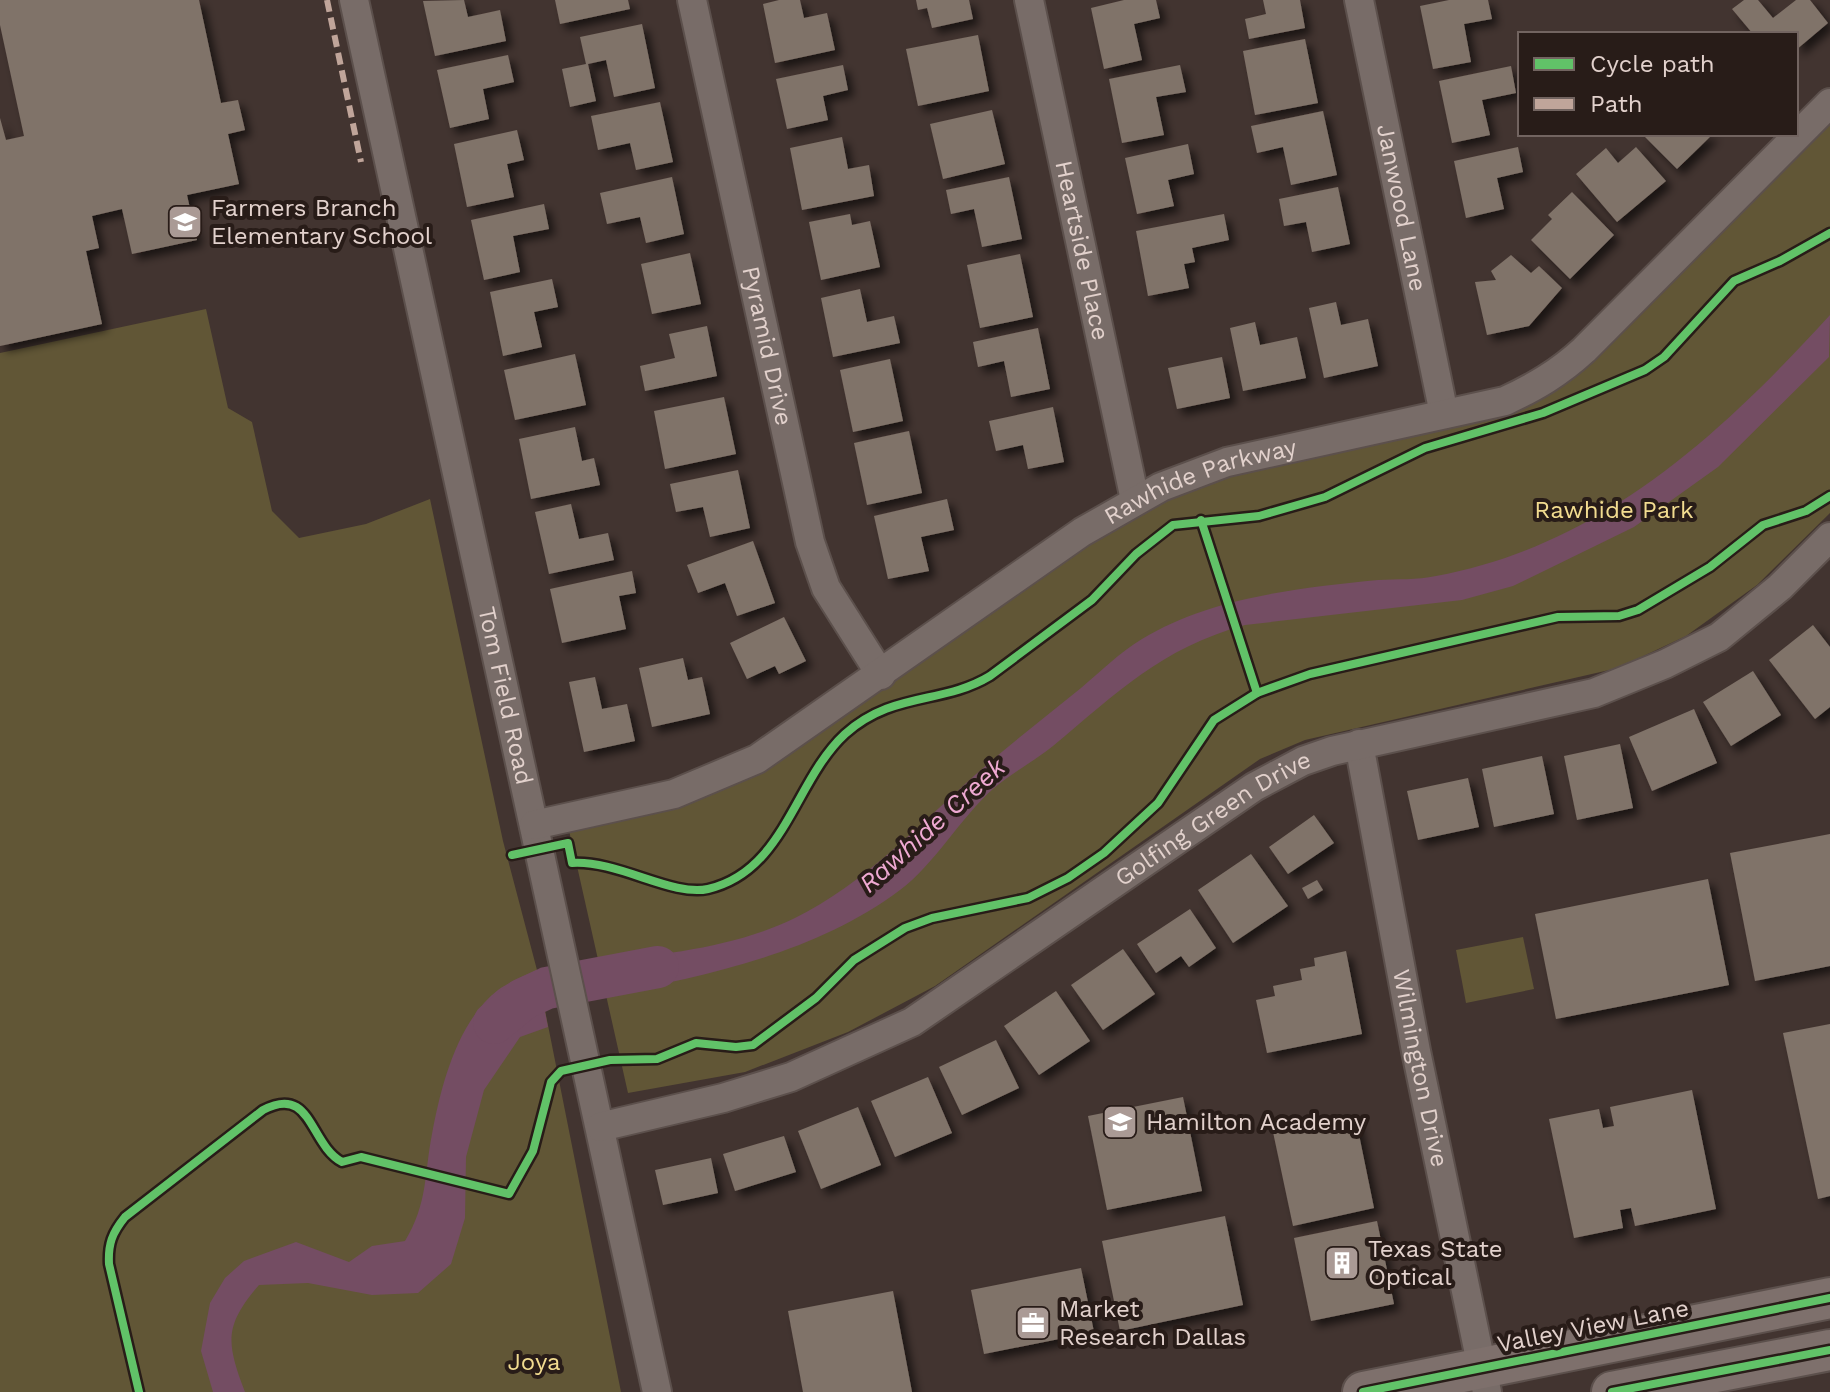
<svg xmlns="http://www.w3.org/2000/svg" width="1830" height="1392" font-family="'Work Sans',sans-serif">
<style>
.green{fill:#615636}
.water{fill:#744d63}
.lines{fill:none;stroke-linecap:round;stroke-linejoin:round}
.river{stroke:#744d63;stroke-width:42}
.building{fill:#807369;filter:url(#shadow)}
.minor-casing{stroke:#5c504c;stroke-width:32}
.secondary-casing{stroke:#5c504c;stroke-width:44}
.minor{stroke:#786c68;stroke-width:28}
.secondary{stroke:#7e706c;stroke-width:40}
.quiet{stroke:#c0a59a;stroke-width:6;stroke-dasharray:12 6;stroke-linecap:butt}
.cycleway-casing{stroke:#281c18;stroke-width:13}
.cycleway{stroke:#61c268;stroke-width:8}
.labels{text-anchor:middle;stroke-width:8;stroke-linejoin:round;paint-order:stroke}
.street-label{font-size:24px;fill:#e2d1cc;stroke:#281c18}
.poi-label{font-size:24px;fill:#e2d1cc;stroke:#281c18;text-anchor:start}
.park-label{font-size:24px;fill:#f2dc90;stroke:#281c18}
.water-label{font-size:26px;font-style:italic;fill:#efa9d2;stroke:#281c18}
</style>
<defs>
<filter id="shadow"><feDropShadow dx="6" dy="6" stdDeviation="4" flood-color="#0009"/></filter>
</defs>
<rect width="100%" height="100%" fill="#423430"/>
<!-- green -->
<g class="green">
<polygon points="1830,113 1830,513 1757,585 1686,636 1618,668 1305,740 1260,759 935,986 848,1032 745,1072 628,1093 568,826 689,796 1135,505 1228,468 1514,402"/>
<polygon points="206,309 228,408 252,422 272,511 299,538 366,524 430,499 503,841 537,970 621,1392 0,1392 0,353"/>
<polygon points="1523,937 1534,989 1466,1003 1456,950"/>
</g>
<!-- water -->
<g class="water">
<path d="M1830,315L1829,357L1718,467L1634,527L1513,586L1462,600L1245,625C1161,648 1117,693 1053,746C1034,761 1012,773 994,788C960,818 935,864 900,890C816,953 707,976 606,995L598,961C663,955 736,947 795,918C865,883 917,827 975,775C1009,745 1045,717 1081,688C1100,672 1120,652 1142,639C1211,597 1299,588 1378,580C1397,579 1417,580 1436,576C1602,545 1719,436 1830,315Z"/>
<path d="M537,970L548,1027L520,1037L484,1090L466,1157L465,1218L451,1264L418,1293L372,1295L308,1283L259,1285C224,1326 226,1342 245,1392H213L201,1351L210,1303L225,1278L244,1261L296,1242L349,1262L372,1246L405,1241C428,1203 424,1175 432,1134C441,1086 457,1022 498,990C509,982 525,976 537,970Z"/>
</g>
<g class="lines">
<!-- river -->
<polyline class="river" points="494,1023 523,999 547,988 658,967"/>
</g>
<!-- building -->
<g class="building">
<polygon points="0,0 199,0 221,103 238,100 245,130 228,134 239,184 187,195 197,240 132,254 122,209 92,216 99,248 86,251 102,324 0,346 0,118 6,140 24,136 0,25"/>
<polygon points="464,0 468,17 500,10 506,41 435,56 423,1"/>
<polygon points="555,0 628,0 630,9 560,24"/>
<polygon points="779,0 800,0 804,18 827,13 835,50 775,63 763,4"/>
<polygon points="916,0 969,0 973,19 932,28 927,8 918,10"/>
<polygon points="1124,0 1156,0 1160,18 1134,24 1142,60 1104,69 1091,8"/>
<polygon points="1263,0 1300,0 1305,28 1249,39 1245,19 1266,14"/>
<polygon points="1449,0 1488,0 1492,19 1464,24 1471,62 1433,69 1420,6"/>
<polygon points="1744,0 1758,0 1773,18 1796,0 1810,0 1828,23 1796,50 1796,34 1753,34 1732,9"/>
<polygon points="642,24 655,88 614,97 606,60 588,64 596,101 570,107 562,69 586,64 580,37"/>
<polygon points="978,35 989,91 918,106 906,49"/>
<polygon points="1305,39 1318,103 1255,115 1243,51"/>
<polygon points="508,55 514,82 483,89 489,119 450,128 437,70"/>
<polygon points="843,65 848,90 823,96 828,120 787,129 776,79"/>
<polygon points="1180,65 1186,92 1156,97 1164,135 1122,143 1109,79"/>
<polygon points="1511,66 1516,93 1482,100 1490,135 1452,143 1439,81"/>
<polygon points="660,102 673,162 636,170 630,143 598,150 591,116"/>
<polygon points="992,110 1005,164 943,179 930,124"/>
<polygon points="1323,111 1337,175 1291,185 1283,147 1257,153 1251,126"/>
<polygon points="517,130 524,160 507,164 514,197 467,207 454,144"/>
<polygon points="1642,134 1713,134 1677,169"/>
<polygon points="842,137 848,169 869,165 874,196 802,210 790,148"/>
<polygon points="1188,144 1194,174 1168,180 1174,206 1137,214 1125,158"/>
<polygon points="1518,147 1523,172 1497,178 1504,209 1466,218 1454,161"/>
<polygon points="1636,147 1666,181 1617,222 1576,174 1606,148 1618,163"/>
<polygon points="672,177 684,234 646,243 640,217 607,224 600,193"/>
<polygon points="1009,177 1022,239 982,247 974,209 951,214 946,190"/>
<polygon points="1338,187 1350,244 1312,252 1306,222 1284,226 1279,199"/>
<polygon points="1572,192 1614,235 1570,279 1531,240 1552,219 1548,215"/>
<polygon points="544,204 549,229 513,236 520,272 484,280 471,220"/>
<polygon points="850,214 852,225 870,221 880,267 821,280 809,222"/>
<polygon points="1224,214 1229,240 1192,248 1195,262 1184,264 1189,288 1148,296 1136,231"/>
<polygon points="690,253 701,304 652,314 641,264"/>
<polygon points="1020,254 1033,317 980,328 967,265"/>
<polygon points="1511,255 1531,273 1539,266 1562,288 1529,326 1487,335 1475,282 1496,280 1491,271"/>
<polygon points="552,279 558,307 534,312 542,347 503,356 490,292"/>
<polygon points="860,289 867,322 894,316 900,343 833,357 821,298"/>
<polygon points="1336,302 1341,325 1368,319 1378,366 1324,378 1309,308"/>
<polygon points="1255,322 1260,345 1297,337 1306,378 1243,391 1230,328"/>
<polygon points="707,326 717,376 645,391 640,366 675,358 669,334"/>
<polygon points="1038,328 1050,389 1011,397 1004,361 978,367 973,342"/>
<polygon points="575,354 586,405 515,420 504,370"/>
<polygon points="1222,357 1230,398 1177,409 1168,368"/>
<polygon points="890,359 903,421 853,432 840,370"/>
<polygon points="724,397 736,454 665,469 654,411"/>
<polygon points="1053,407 1064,462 1028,469 1023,445 996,451 989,421"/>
<polygon points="575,427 582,461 594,458 600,485 531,499 519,439"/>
<polygon points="909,431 922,493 867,505 854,443"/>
<polygon points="738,470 750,528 710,537 703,507 676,512 670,484"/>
<polygon points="947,499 954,530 921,537 929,571 888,579 874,516"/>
<polygon points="571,504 579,539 608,533 614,560 549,574 535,512"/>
<polygon points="753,541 775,603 737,616 725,583 698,593 687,565"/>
<polygon points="632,571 636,593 619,596 626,629 562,643 550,589"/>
<polygon points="784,617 806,661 779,674 775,666 747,679 730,643"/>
<polygon points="1813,625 1830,647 1830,707 1815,719 1769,660"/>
<polygon points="683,658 688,680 702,677 710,714 652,727 639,668"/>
<polygon points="1753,671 1781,715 1731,746 1703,702"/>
<polygon points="595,677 602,709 627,704 635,741 584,752 569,682"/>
<polygon points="1694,709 1717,763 1652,791 1629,737"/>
<polygon points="1620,744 1633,808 1577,820 1564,756"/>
<polygon points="1542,756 1554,814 1494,827 1482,769"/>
<polygon points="1468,778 1479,827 1418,840 1407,791"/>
<polygon points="1314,815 1334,843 1288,874 1269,847"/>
<polygon points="1830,834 1830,966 1755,981 1730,853"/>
<polygon points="1251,854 1288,906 1233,943 1198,890"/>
<polygon points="1708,879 1729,985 1556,1019 1535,914"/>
<polygon points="1317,880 1323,890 1308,899 1302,888"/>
<polygon points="1190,909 1216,948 1189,967 1181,956 1156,973 1137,944"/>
<polygon points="1123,949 1155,994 1103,1030 1071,985"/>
<polygon points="1346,951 1362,1034 1267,1053 1256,1000 1275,996 1273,986 1302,980 1300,969 1315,966 1314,958"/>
<polygon points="1056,991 1090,1041 1039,1075 1004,1026"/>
<polygon points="1830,1024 1830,1196 1818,1199 1783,1033"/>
<polygon points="996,1040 1019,1088 962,1115 939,1067"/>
<polygon points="928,1077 952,1133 895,1157 871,1101"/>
<polygon points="1692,1090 1716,1209 1635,1226 1631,1208 1620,1210 1623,1228 1574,1238 1549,1119 1599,1109 1603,1128 1614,1126 1610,1107"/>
<polygon points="1183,1097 1202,1191 1107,1210 1088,1116"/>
<polygon points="858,1107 881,1165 821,1189 798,1131"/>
<polygon points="1355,1115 1374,1208 1293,1226 1273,1132"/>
<polygon points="784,1136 796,1172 735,1191 723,1154"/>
<polygon points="711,1158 718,1193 663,1205 655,1170"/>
<polygon points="1225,1216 1243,1305 1120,1331 1102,1241"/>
<polygon points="1377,1221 1394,1304 1311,1321 1294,1238"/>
<polygon points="1081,1268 1094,1332 984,1354 971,1290"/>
<polygon points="893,1291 912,1392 803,1392 788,1311"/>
</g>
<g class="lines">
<!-- minor casing -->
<g class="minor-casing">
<g id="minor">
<path id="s1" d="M354,0L657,1392"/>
<path id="s2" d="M692,0L810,542L826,588L881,675"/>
<path id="s3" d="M1029,0L1135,500"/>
<path id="s4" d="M1359,0L1444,414"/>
<path id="s5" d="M1359,744L1416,1051L1487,1392"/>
<path id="s6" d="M534,825L674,794L757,759L1082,532L1161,487L1227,462L1505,401C1535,387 1559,373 1584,350L1830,103"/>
<path id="s7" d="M600,1127L723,1098L791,1077L912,1022L1254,787L1303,761L1332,751L1594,693L1665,664L1719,637L1780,587L1830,537"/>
</g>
</g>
<!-- secondary casing -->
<g class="secondary-casing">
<g id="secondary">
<polyline points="1363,1392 1830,1298"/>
<polyline points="1612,1392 1830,1350"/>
</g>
</g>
<!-- minor -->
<use href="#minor" class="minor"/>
<!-- secondary -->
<use href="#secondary" class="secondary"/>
<!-- quiet -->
<polyline class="quiet" points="327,0 361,162"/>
<!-- cycleway casing -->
<g class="cycleway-casing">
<g id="cycleway">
<polyline points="1201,520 1257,693"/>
<path d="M512,855L568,843L572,863C618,860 672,897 708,889C785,871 794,781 845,734C893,691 942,705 990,676L1092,600L1136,554L1173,525L1259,516L1325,497L1425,448L1543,413L1645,370L1664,357L1734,281L1780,261L1830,233"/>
<path d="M139,1392L109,1264C108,1244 112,1233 125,1217L263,1110C312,1084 309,1144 342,1162L361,1157L509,1194L533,1151L551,1082L561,1071L610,1060L657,1059L696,1043L736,1047L753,1045L816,998L854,960L905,928L932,918L1028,898L1068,878L1104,853L1158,803L1214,720L1257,693L1310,674L1558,617L1619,616L1638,610L1710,567L1763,525L1806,511L1830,496"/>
<polyline points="1363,1392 1830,1298"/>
<polyline points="1612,1392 1830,1350"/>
</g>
</g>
<!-- cycleway -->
<use href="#cycleway" class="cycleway"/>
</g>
<!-- icons -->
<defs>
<g id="school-square" transform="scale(1.8)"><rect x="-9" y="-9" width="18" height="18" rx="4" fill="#aa9a95" stroke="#281c18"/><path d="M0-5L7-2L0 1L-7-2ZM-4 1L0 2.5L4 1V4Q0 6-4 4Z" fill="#fff"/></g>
<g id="building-square" transform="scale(1.8)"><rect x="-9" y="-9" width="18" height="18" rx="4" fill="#aa9a95" stroke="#281c18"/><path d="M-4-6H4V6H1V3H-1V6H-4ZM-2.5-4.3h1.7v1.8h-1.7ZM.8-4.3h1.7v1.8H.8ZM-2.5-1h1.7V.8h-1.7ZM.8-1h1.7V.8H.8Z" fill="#fff"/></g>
<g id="office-square" transform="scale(1.8)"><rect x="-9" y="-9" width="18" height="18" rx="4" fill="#aa9a95" stroke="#281c18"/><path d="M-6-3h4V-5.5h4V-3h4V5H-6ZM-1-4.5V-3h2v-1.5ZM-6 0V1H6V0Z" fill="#fff"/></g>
</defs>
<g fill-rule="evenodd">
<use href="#school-square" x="185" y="222"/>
<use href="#school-square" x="1120" y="1122"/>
<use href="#building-square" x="1342" y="1263"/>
<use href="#office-square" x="1033" y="1323"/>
</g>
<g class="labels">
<!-- street labels -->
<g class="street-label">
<text dy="8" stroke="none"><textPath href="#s4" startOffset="212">Janwood Lane</textPath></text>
<text dy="8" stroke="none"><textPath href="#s3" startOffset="256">Heartside Place</textPath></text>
<text dy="8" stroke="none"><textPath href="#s2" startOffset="354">Pyramid Drive</textPath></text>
<text dy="8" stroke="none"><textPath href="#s6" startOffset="760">Rawhide Parkway</textPath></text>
<text dy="8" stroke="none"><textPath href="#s1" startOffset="712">Tom Field Road</textPath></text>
<text dy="8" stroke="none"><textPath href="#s7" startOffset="694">Golfing Green Drive</textPath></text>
<text dy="8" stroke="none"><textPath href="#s5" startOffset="330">Wilmington Drive</textPath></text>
<text transform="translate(1593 1326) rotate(-11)" y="8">Valley View Lane</text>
</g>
<!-- poi labels -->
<g class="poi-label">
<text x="211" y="216">Farmers Branch<tspan x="211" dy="28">Elementary School</tspan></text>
<text x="1146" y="1130">Hamilton Academy</text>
<text x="1368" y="1257">Texas State<tspan x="1368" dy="28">Optical</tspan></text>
<text x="1059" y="1317">Market<tspan x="1059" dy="28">Research Dallas</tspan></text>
</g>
<!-- park labels -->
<g class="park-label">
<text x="1614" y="518">Rawhide Park</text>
<text x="534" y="1370">Joya</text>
</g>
<!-- water labels -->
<g class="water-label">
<text transform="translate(932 825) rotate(-42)" y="9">Rawhide Creek</text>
</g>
</g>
<!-- legend -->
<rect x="1518" y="32" width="280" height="104" fill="#281c18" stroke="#726460" stroke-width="2"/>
<rect x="1534" y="58" width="40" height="12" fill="#61c268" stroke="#726460" stroke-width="2"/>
<text x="1590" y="72" font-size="24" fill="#e2d1cc">Cycle path</text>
<rect x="1534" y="98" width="40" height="12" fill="#c0a59a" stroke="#726460" stroke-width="2"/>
<text x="1590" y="112" font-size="24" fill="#e2d1cc">Path</text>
</svg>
